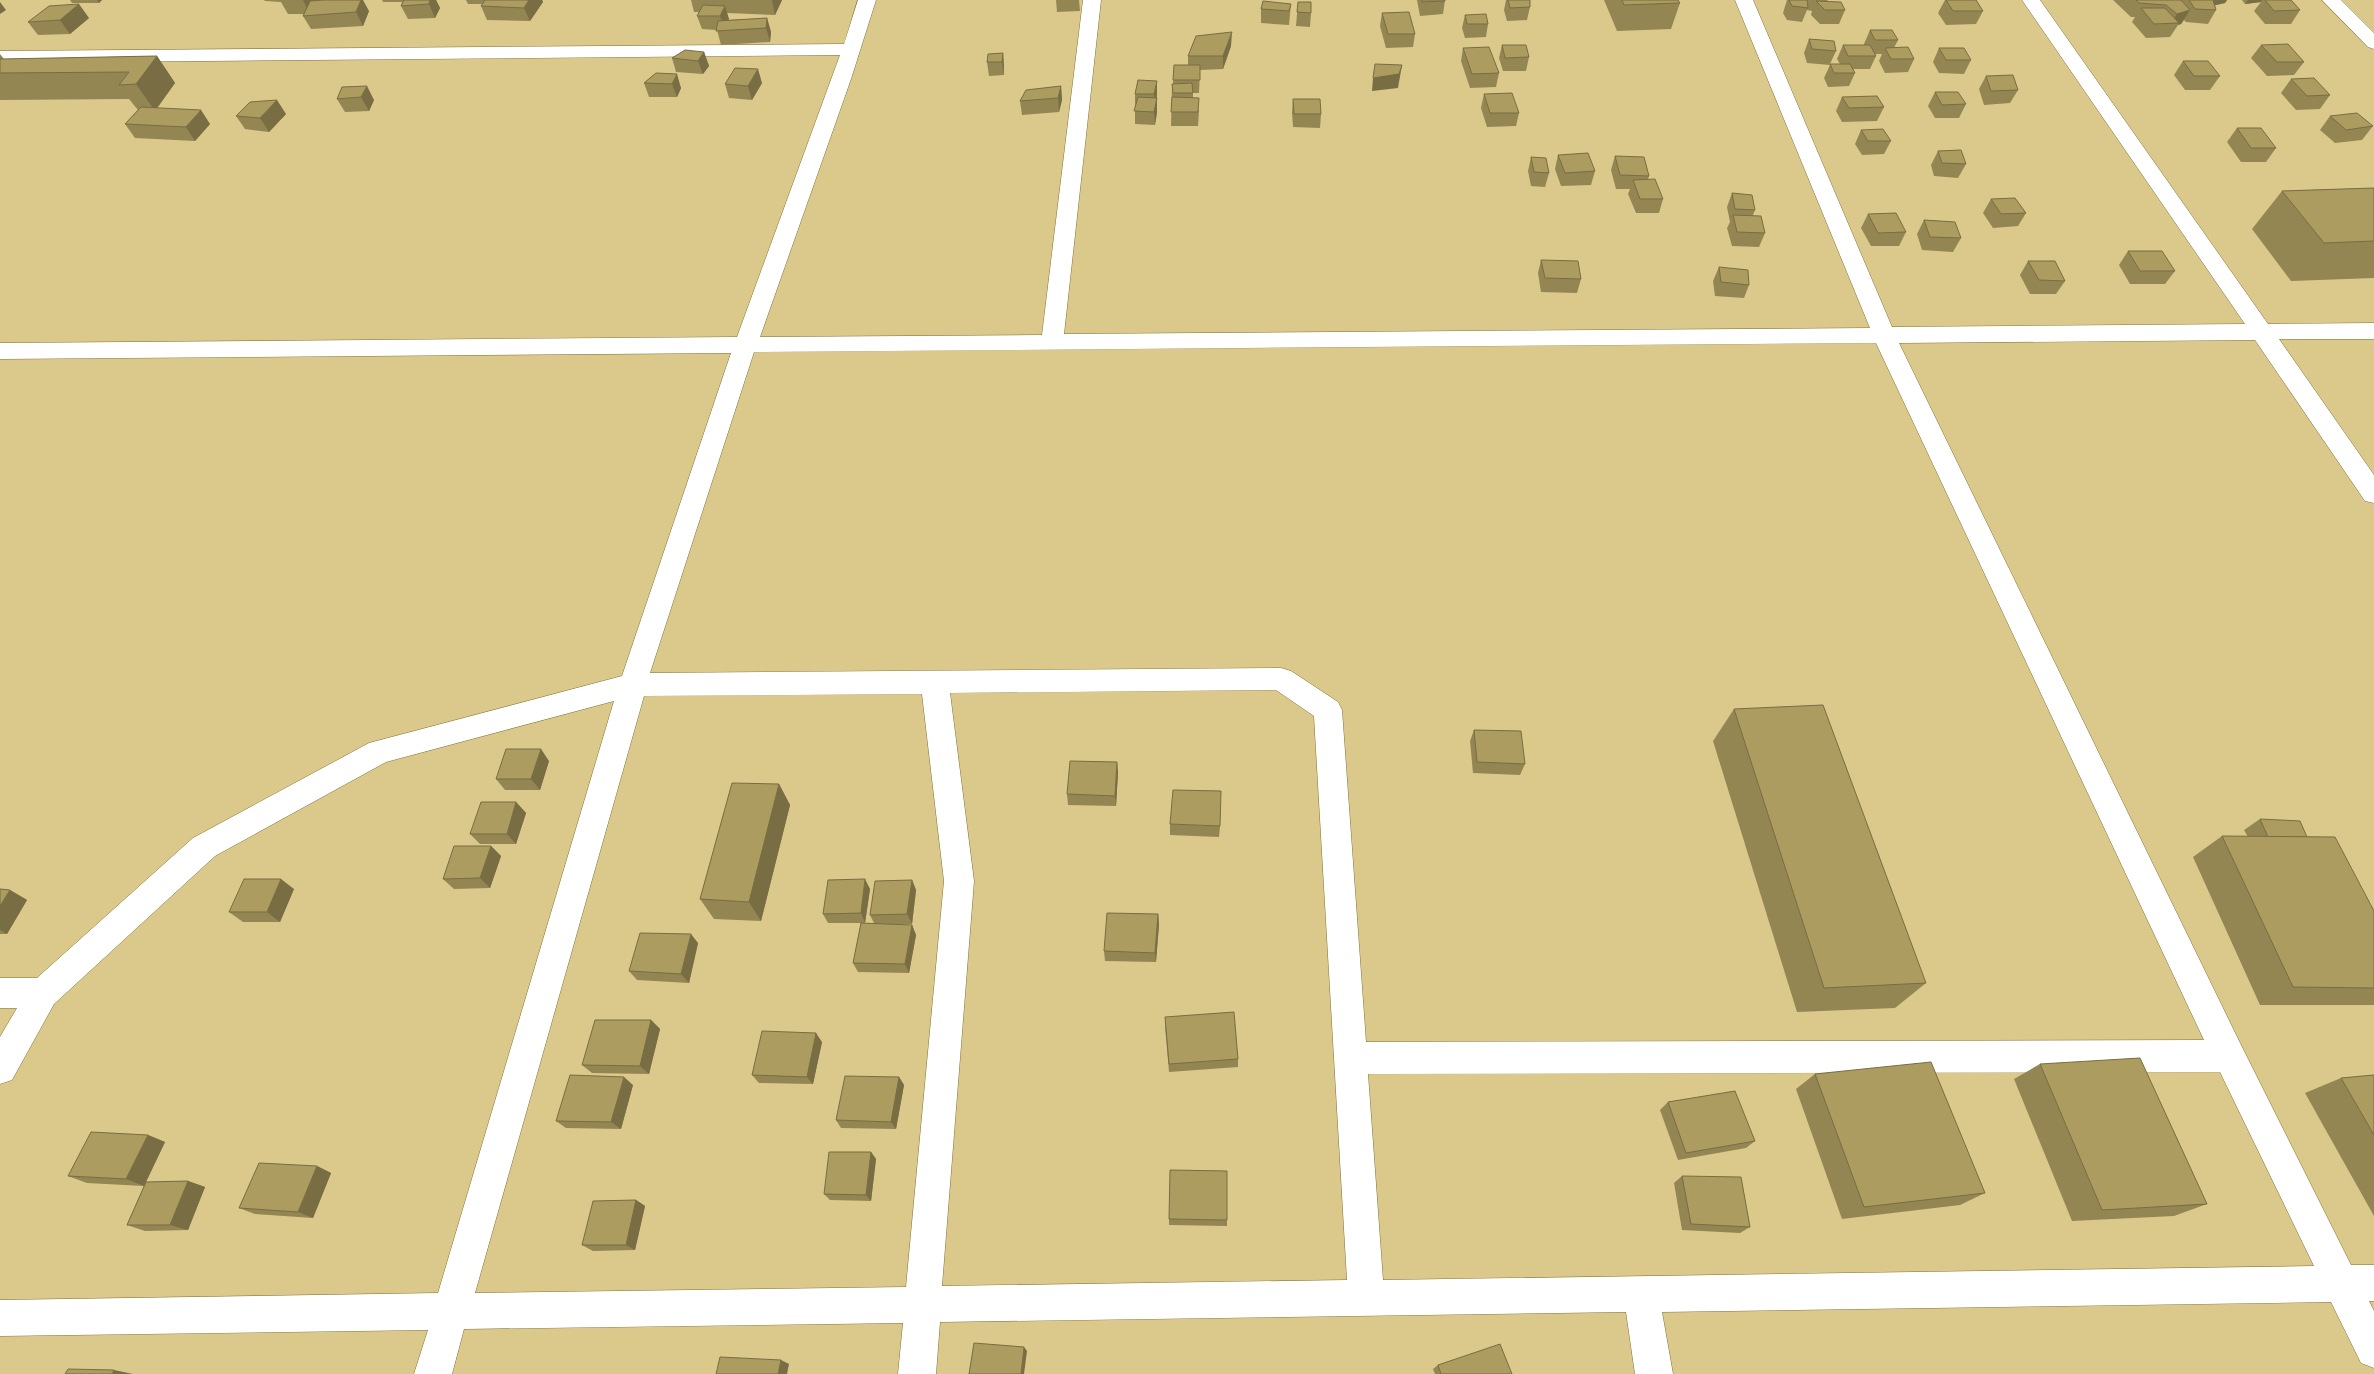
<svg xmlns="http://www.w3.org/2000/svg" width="2374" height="1374" font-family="Figtree,sans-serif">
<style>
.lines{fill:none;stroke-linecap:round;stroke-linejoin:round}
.street-casing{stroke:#827237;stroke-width:1}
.street{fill:#fff;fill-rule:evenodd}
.wall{fill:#948653}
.shaded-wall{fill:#786d43}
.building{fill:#ac9c60;stroke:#786d43}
</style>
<rect width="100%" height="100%" fill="#dac98b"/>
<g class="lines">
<!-- street casing -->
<g class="street-casing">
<g id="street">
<path d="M858,0H876L851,79L760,337L1042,335L1083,0H1101L1064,334L1870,328L1735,0H1753L1892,327L2245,324L2022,0H2040L2268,324L2374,323V339H2279L2374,475V503L2365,501L2255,340L1899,343L2241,1045L2351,1265H2374V1301H2369L2374,1311V1368L2361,1363L2331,1302L1662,1312L1673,1374H1635L1626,1312L940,1322L936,1374H898L903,1323L464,1329L452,1374H414L428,1330L0,1336V1300L438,1293L614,701L386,762L215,856L54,1004L12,1080L0,1084V1037L17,1008H0V978H37L193,838L369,743L622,676L731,353L0,359V343L737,337L840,55L0,63V51L844,44ZM1876,343L2204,1040L1366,1042L1342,710L1338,702L1291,671L1281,668L650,673L754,352ZM1276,690L1314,716L1347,1280L942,1286L974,881L950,693ZM922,694L944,881L906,1287L475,1293L644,696ZM2220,1072L2314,1266L1383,1280L1368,1074Z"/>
<polygon points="2322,0 2341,0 2374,33 2374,49 2368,47"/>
</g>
</g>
<!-- street -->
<use href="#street" class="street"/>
</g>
<!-- wall -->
<g class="wall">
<polygon points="70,0 102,0 99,3 72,3"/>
<polygon points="264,0 319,0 369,11 363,26 311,29 303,16 304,14 288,14 281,2 265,1"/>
<polygon points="382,0 436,0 440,8 435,18 408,19 401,6 402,2 383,2"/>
<polygon points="466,0 542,0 543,2 530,21 487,20 481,6 483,4 468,4"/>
<polygon points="691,0 782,0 775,15 727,13 729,20 767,18 771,32 770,42 721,45 717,30 702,29 697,16 699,12 694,12"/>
<polygon points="1056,0 1079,0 1080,11 1057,12"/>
<polygon points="1417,0 1445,0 1443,14 1420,16"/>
<polygon points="1506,0 1530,0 1530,7 1527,20 1507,21 1504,10"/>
<polygon points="1604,0 1678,0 1680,3 1671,29 1617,31"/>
<polygon points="1787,0 1828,0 1827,1 1845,10 1839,24 1820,24 1811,15 1812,11 1807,10 1802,22 1787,20 1783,13"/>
<polygon points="1945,0 1976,0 1983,11 1976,24 1946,25 1938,13"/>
<polygon points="2113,0 2227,0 2225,3 2215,5 2216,10 2208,24 2186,22 2184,20 2181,24 2178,25 2170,37 2146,38 2132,22 2135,17 2131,17"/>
<polygon points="2242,0 2291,0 2300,10 2291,24 2265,24 2254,11 2261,2 2245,4"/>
<polygon points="1298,2 1311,13 1310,27 1296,26"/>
<polygon points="1291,4 1289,25 1261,23 1261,9"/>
<polygon points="1382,13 1415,34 1413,47 1386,48 1380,26"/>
<polygon points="1465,15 1488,24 1486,37 1465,38 1462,28"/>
<polygon points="89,18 70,34 38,35 28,22"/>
<polygon points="1870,30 1898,40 1894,48 1914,59 1908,72 1885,73 1879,61 1882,54 1875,54 1876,56 1870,69 1853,69 1855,73 1849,86 1828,87 1824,78 1830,65 1807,63 1804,53 1809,39 1836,51 1830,64 1840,64 1837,59 1843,45 1864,45 1864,44"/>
<polygon points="1502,45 1529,57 1526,71 1503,71 1499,58"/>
<polygon points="2261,45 2304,62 2294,75 2267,76 2251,58"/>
<polygon points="1231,46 1223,69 1200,70 1199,93 1193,93 1193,97 1199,111 1198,126 1171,126 1172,84 1173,84 1174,65 1188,65 1188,56"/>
<polygon points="1463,48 1499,73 1496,87 1470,88 1461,61"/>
<polygon points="1939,48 1971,60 1964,74 1939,73 1933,62"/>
<polygon points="704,52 709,66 703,74 676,72 672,58"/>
<polygon points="1003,53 1004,67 1004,75 989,76 987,62"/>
<polygon points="0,54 4,59 157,56 175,83 157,108 210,124 195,141 135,138 125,124 138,110 129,99 0,100"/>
<polygon points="2183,61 2220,76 2210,90 2185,90 2174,75"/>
<polygon points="656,73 681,88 677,97 649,97 644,83"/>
<polygon points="1986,76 2018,90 2010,103 1984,105 1979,89"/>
<polygon points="2291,79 2330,95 2320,109 2296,110 2281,93"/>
<polygon points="1138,80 1157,95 1157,112 1155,125 1135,124 1135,94"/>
<polygon points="762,83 752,100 729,98 725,84"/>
<polygon points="1061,86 1062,100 1059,112 1022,115 1020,101"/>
<polygon points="342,87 374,100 369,111 345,112 337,99"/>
<polygon points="1935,92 1966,104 1959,118 1935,118 1928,106"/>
<polygon points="1484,94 1519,113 1516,126 1487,127 1481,108"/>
<polygon points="1842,97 1884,107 1877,121 1842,122 1836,111"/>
<polygon points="1293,99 1321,114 1320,128 1293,127 1292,113"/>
<polygon points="286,114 269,132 245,129 236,116"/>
<polygon points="2330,116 2373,126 2362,140 2335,143 2320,130"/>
<polygon points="2237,128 2276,148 2266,162 2241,162 2227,142"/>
<polygon points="1861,130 1891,141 1884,154 1862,155 1855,144"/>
<polygon points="1938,151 1966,164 1958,178 1934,176 1931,165"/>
<polygon points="1558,155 1595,171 1591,185 1561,186 1555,169"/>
<polygon points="1615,156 1649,176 1648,179 1663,199 1659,213 1636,213 1628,194 1630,189 1616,189 1611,170"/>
<polygon points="1531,157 1549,173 1545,187 1531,186 1528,171"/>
<polygon points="2374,188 2374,278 2291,281 2252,229 2282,191"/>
<polygon points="1732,193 1755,210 1753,215 1765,233 1759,247 1732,246 1727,228 1730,222 1727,207"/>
<polygon points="1991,199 2026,213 2018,226 1993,228 1983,213"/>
<polygon points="1868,214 1906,232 1899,246 1871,246 1861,228"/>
<polygon points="1924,220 1961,238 1953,252 1922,250 1917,234"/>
<polygon points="2128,251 2175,271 2165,284 2130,284 2119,265"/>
<polygon points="1541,260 1581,279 1577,293 1541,292 1538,273"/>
<polygon points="2028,261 2065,281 2056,294 2030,294 2020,275"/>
<polygon points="1719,267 1749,285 1744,298 1715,296 1713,281"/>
<polygon points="1734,709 1926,983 1895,1008 1797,1012 1713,741"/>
<polygon points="1474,730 1525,764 1520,775 1473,773 1470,741"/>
<polygon points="549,761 540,790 505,790 496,779"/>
<polygon points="1117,762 1118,773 1116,806 1068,805 1067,794"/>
<polygon points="779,784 790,805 761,921 714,919 700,899"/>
<polygon points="516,802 526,813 516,844 480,844 470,834"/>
<polygon points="2260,819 2307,837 2374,911 2374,1005 2260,1005 2193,857 2222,836 2248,837 2244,830"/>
<polygon points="1170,824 1220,826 1219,837 1170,835"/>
<polygon points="491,846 501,856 490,888 454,889 443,879"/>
<polygon points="912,880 916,890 912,924 892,924 912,925 916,935 909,973 858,972 853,963 861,923 828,923 823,914 870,889 865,923 874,923 870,915"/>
<polygon points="0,889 10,890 27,900 7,934 0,934"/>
<polygon points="294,889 280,922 243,922 229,912"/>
<polygon points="1158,914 1159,924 1156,962 1105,961 1104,951"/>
<polygon points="698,943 689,983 637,980 629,971"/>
<polygon points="651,1020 660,1029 649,1074 592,1073 582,1065"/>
<polygon points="1165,1026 1238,1059 1238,1067 1169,1072"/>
<polygon points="822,1042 813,1084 759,1083 752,1075"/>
<polygon points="2040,1064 2207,1204 2174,1216 2072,1221 2014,1079"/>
<polygon points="1815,1074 1985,1193 1960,1205 1842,1219 1796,1089"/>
<polygon points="2374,1075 2374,1216 2305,1093 2341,1078"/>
<polygon points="899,1077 904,1085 896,1129 841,1128 836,1120"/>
<polygon points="633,1085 621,1129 566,1128 556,1121"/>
<polygon points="1668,1102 1755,1141 1746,1148 1678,1160 1660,1110"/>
<polygon points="148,1135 165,1142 146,1182 188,1181 205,1187 188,1230 145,1231 127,1225 144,1186 87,1183 68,1176"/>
<polygon points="871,1152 876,1159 871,1201 830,1200 824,1194"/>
<polygon points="317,1166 331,1173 313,1218 255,1214 239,1208"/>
<polygon points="1682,1176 1750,1227 1740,1233 1682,1230 1674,1183"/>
<polygon points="636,1200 645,1206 635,1250 593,1251 582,1245"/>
<polygon points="1169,1219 1227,1220 1227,1226 1169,1225"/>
<polygon points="1438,1365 1512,1374 1435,1374 1433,1369"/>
</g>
<!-- shaded-wall -->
<g class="shaded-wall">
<polygon points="97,0 102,0 99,3"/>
<polygon points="303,0 319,0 310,14"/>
<polygon points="361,0 363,0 369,11 363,26 356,12"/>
<polygon points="430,0 436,0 440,8 435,18 429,4"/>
<polygon points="529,0 542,0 543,2 530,21 524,8"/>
<polygon points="772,0 782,0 775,15"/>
<polygon points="2212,0 2227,0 2225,3 2207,7"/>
<polygon points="2248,0 2262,0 2261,2 2245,4"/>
<polygon points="0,2 6,10 0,14"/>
<polygon points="79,4 89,18 70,34 60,20"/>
<polygon points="725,6 729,19 724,30 720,16"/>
<polygon points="2190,10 2181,24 2178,25 2179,23 2171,23 2177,14"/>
<polygon points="767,18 771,32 770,42 766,28"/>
<polygon points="1232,32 1231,46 1223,69 1223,56"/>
<polygon points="704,52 709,66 703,74 698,61"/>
<polygon points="1003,53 1004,67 1004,75 1002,62"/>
<polygon points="157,56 175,83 155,111 136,84"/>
<polygon points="1402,65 1398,88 1372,91 1373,78"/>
<polygon points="758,69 762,83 752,100 748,86"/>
<polygon points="677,74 681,88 677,97 672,84"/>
<polygon points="1157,81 1157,95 1155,108 1154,94"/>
<polygon points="367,86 374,100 369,111 361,97"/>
<polygon points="1061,86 1062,100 1059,112 1058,98"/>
<polygon points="1157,98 1157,112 1155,125 1154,112"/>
<polygon points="277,100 286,114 269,132 260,118"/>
<polygon points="201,110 210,124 195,141 186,127"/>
<polygon points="541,749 549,761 540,790 531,779"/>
<polygon points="1117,762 1118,773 1116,806 1115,796"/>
<polygon points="779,784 790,805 761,921 749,902"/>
<polygon points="516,802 526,813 516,844 507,834"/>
<polygon points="491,846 501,856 490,888 480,878"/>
<polygon points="281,879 294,889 280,922 267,912"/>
<polygon points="865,879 870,889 865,923 861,913"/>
<polygon points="912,880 916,890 912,924 907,914"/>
<polygon points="10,890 27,900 7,934 0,930 0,906"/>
<polygon points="1158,914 1159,924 1156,962 1155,953"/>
<polygon points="912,925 916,935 909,973 905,964"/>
<polygon points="691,934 698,943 689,983 681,974"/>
<polygon points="651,1020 660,1029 649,1074 640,1066"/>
<polygon points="816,1033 822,1042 813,1084 807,1077"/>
<polygon points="624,1077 633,1085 621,1129 611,1122"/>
<polygon points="899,1077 904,1085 896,1129 891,1122"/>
<polygon points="148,1135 165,1142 144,1186 126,1179"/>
<polygon points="871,1152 876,1159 871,1201 866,1195"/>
<polygon points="317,1166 331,1173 313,1218 298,1212"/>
<polygon points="188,1181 205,1187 188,1230 170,1225"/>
<polygon points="636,1200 645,1206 635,1250 626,1245"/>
<polygon points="1024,1347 1027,1351 1024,1374 1021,1374"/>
<polygon points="781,1360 789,1364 787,1374 778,1374"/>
<polygon points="114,1370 133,1374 112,1374"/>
</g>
<!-- building -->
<g class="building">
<polygon points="324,0 361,0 356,12 303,16 310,1"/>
<polygon points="404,0 430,0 429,4 401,6"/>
<polygon points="485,0 529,0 524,8 481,6"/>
<polygon points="1422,0 1445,0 1445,1 1422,2"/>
<polygon points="1508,0 1530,0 1530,7 1510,8"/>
<polygon points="1622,0 1678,0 1680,3 1624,5"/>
<polygon points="1789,0 1807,0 1808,8 1792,6"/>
<polygon points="1946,0 1976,0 1983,11 1953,11"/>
<polygon points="2136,0 2181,0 2190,10 2177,14 2166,5 2139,3"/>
<polygon points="2189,0 2213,0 2216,10 2195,9"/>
<polygon points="2265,0 2291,0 2300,10 2274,11"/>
<polygon points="1263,1 1291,4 1289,11 1261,9"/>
<polygon points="1816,1 1841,2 1845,10 1825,10"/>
<polygon points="1298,2 1311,2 1311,13 1297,12"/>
<polygon points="79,4 60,20 28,22 49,6"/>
<polygon points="703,5 725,6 720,16 697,16"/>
<polygon points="2141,8 2165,8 2179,23 2154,24"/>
<polygon points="1409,12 1415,34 1388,34 1382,13"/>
<polygon points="1486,14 1488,24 1467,24 1465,15"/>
<polygon points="767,18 766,28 716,31 718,21"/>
<polygon points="1870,30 1892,30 1898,40 1875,40"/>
<polygon points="1232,32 1223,56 1188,56 1196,36"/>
<polygon points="1809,39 1834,41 1836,51 1812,49"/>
<polygon points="2288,44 2304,62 2277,62 2261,45"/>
<polygon points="1502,45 1526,45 1529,57 1505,58"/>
<polygon points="1843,45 1870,45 1876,56 1848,56"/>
<polygon points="1489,47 1499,73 1472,74 1463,48"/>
<polygon points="1908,47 1914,59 1891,59 1885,48"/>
<polygon points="1939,48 1964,48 1971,60 1946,60"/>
<polygon points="685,50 704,52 698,61 672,58"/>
<polygon points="1003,53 1002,62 987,62 988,54"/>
<polygon points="157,56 136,84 119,85 129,72 0,73 0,59"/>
<polygon points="2183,61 2208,61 2220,76 2194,76"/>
<polygon points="1375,64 1402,65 1399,74 1373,78"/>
<polygon points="1830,64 1850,64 1855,73 1834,73"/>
<polygon points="1174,65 1200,65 1200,80 1173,80"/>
<polygon points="735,68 758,69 748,86 725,84"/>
<polygon points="656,73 677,74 672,84 644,83"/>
<polygon points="2013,75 2018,90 1991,91 1986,76"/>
<polygon points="2314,78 2330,95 2307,96 2291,79"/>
<polygon points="1138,80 1157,81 1154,94 1135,94"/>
<polygon points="1192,83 1193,93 1173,93 1172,84"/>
<polygon points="367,86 361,97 337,99 342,87"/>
<polygon points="1061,86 1058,98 1020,101 1026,90"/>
<polygon points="1935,92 1958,92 1966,104 1942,105"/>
<polygon points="1512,93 1519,113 1490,113 1484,94"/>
<polygon points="1877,96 1884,107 1849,108 1842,97"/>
<polygon points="1138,97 1157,98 1154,112 1134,111"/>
<polygon points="1172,97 1199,98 1198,112 1171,112"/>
<polygon points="1293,99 1320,99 1321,114 1294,114"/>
<polygon points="277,100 260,118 236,116 250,102"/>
<polygon points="141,107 201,110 186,127 125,124"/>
<polygon points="2357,113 2373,126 2346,130 2330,116"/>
<polygon points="2237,128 2261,128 2276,148 2251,148"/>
<polygon points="1883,129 1891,141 1868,141 1861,130"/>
<polygon points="1961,150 1966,164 1942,163 1938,151"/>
<polygon points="1588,153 1595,171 1565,173 1558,155"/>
<polygon points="1615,156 1644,157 1649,176 1620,175"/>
<polygon points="1531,157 1546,158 1549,173 1534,172"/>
<polygon points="1655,179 1663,199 1640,199 1633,180"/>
<polygon points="2374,188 2374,241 2324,243 2282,191"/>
<polygon points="1732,193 1752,195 1755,210 1735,209"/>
<polygon points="2015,198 2026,213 2001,214 1991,199"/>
<polygon points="1896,213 1906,232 1878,233 1868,214"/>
<polygon points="1733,215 1761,216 1765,233 1737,232"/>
<polygon points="1924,220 1955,222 1961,238 1930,237"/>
<polygon points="2128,251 2162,251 2175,271 2140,271"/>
<polygon points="1541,260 1578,261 1581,279 1545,278"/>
<polygon points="2028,261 2055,261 2065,281 2039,280"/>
<polygon points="1719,267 1748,270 1749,285 1721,282"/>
<polygon points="1823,705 1926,983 1824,988 1734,709"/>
<polygon points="1474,730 1521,731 1525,764 1477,762"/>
<polygon points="506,749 541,749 531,779 496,779"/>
<polygon points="1070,761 1117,762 1115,796 1067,794"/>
<polygon points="732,783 779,784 749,902 700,899"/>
<polygon points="1173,790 1221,791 1220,826 1170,824"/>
<polygon points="481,802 516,802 507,834 470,834"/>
<polygon points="2260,819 2300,821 2307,837 2268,837"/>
<polygon points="2222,836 2335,837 2374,911 2374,988 2293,987"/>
<polygon points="454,846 491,846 480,878 443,879"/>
<polygon points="244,879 281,879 267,912 229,912"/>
<polygon points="865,879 861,913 823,914 828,880"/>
<polygon points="912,880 907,914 870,915 875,881"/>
<polygon points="0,889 10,890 0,906"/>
<polygon points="1107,913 1158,914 1155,953 1104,951"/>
<polygon points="861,923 912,925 905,964 853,963"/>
<polygon points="640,933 691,934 681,974 629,971"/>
<polygon points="1234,1012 1238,1059 1169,1064 1165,1017"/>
<polygon points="595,1020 651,1020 640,1066 582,1065"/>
<polygon points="762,1031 816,1033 807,1077 752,1075"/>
<polygon points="2140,1058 2207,1204 2102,1210 2040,1064"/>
<polygon points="1931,1062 1985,1193 1864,1207 1815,1074"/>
<polygon points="570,1075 624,1077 611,1122 556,1121"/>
<polygon points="2374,1075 2374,1135 2341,1078"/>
<polygon points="845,1076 899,1077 891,1122 836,1120"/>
<polygon points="1735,1091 1755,1141 1686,1153 1668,1102"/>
<polygon points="91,1132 148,1135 126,1179 68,1176"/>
<polygon points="829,1152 871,1152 866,1195 824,1194"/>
<polygon points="259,1163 317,1166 298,1212 239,1208"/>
<polygon points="1170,1170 1227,1171 1227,1220 1169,1219"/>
<polygon points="1682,1176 1741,1177 1750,1227 1691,1224"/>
<polygon points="188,1181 170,1225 127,1225 146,1182"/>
<polygon points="636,1200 626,1245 582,1245 593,1201"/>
<polygon points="974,1343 1024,1347 1021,1374 969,1374"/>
<polygon points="1500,1344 1512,1374 1441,1374 1438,1365"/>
<polygon points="720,1357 781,1360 778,1374 716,1374"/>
<polygon points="68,1369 114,1370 112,1374 65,1374"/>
</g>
</svg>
